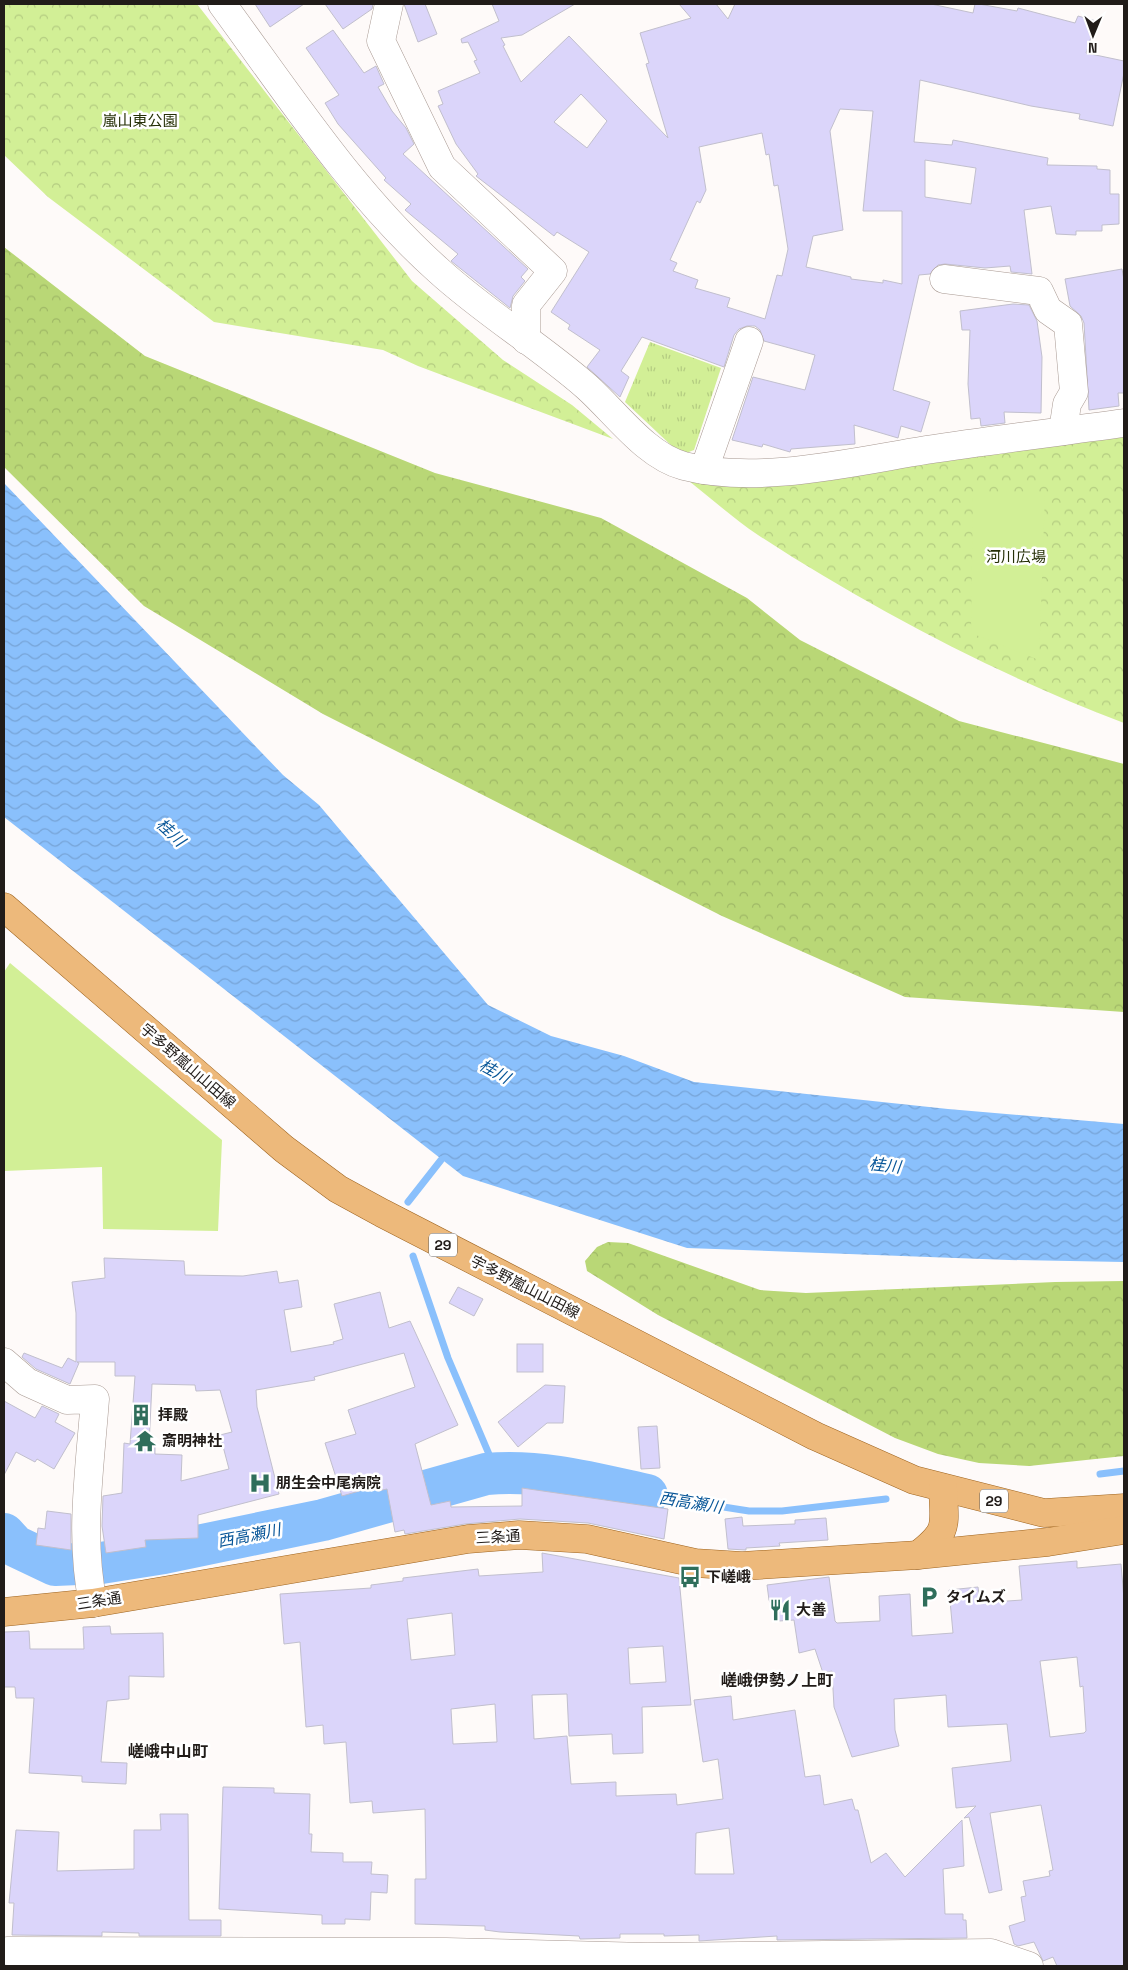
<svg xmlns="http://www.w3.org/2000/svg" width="1128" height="1970" font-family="'Space Grotesk','Noto Sans JP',sans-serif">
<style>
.grass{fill:url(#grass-tufts)}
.forest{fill:url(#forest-crowns)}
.park{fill:url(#park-crowns)}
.pitch{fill:#d2ef96}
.water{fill:url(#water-waves)}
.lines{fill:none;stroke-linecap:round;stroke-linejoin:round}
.stream{stroke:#8ac0fc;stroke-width:7}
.river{stroke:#8ac0fc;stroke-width:42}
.building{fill:#dbd5fa;stroke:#c1bfcd;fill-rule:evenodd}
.minor-casing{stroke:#a89992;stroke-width:29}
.major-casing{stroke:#9e6420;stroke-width:29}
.minor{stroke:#fff;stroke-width:28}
.major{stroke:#edb97b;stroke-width:28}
.labels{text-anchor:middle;stroke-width:5;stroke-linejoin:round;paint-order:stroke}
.shield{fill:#fff;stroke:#64605e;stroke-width:1}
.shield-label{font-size:14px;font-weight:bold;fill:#211c19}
.park-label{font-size:15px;fill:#263007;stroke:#fff}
.street-label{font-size:15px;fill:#211c19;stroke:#fff}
.poi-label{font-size:15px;font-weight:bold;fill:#211c19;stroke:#fff;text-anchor:start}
.water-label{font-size:16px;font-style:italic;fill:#085698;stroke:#fff}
.neighbourhood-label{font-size:16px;font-weight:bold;fill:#211c19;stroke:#fff}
</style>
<defs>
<pattern id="grass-tufts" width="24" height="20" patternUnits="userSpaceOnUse" patternTransform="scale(1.25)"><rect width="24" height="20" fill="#d2ef96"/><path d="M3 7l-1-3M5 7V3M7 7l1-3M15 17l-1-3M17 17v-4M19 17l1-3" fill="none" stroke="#b4cc81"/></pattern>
<pattern id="forest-crowns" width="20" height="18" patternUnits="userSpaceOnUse" patternTransform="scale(1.25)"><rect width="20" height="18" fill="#b9d776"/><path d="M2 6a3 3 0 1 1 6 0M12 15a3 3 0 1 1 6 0" fill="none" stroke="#9fb866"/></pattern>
<pattern id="park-crowns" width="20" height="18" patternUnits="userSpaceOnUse" patternTransform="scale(1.25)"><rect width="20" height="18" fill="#d2ef96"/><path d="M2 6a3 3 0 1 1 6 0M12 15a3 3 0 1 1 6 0" fill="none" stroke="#b4cc81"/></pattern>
<pattern id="water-waves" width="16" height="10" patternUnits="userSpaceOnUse" patternTransform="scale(1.25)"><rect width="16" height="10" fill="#8ac0fc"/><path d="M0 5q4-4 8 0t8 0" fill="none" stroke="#77a4d7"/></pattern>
</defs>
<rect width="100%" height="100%" fill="#fefaf9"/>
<!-- grass -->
<polygon class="grass" points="650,342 721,368 694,450 686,453 674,448 625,402"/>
<!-- forest -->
<g class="forest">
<polygon points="4,247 145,356 435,473 601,518 747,598 800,640 959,721 1124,764 1124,1012 905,997 722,916 323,714 144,606 4,467"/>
<polygon points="608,1242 628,1243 760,1290 806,1293 1055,1282 1124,1281 1124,1456 1029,1466 979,1463 938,1454 895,1438 658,1315 587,1271 585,1261 597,1247"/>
</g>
<!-- park -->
<g class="park">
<polygon points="4,4 197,4 412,281 503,360 572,405 613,439 418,366 383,350 214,322 48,197 4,155"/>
<path d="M1124,433V723C998,675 871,609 758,535C734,519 712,499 689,481L732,483Z"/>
</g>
<!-- pitch -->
<g class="pitch">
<polygon points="973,495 1045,495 1039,660 971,633"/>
<polygon points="10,963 222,1140 218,1231 103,1229 102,1167 4,1171 4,972"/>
</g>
<!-- water -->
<polygon class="water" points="4,483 283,775 319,805 488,1005 551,1036 624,1056 694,1082 948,1109 1124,1124 1124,1262 1009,1260 687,1248 463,1176 4,817"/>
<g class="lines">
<!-- stream -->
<g class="stream">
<polyline points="408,1202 441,1160"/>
<polyline points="413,1256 448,1358 497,1473"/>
<polyline points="1100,1474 1124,1471"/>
<polyline points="647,1495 749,1511 782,1511 886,1499"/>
</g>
<!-- river -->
<path class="river" d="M4,1534L15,1546L55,1565L101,1563L164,1553L323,1520L486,1474C542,1469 593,1483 647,1495"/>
</g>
<!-- building -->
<g class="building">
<polygon points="255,4 304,4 270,27"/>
<polygon points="325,4 373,4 372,9 343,29"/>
<polygon points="404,4 425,4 437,34 418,42"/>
<path d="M492,4H575L522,35L501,38L505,45L503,46L521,82L569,36L668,138L646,64L649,63L640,33L691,18L679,4H716L728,19L735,4H931L973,13L975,4H979L1017,11L1018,8L1075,23L1078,16L1096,21L1086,53L1124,61V73L1113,126L1079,119L1080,114L1031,106L920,80L914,142L952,145L953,140L1048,158L1047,165L1097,166V169L1110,170V194H1119V224L1102,225V231H1076V235L1056,234L1051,206L1024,210L1032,274L1011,272L1010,266L985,268L945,264L938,265L930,274L919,275L893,390L930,402L921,432L901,426L898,438L854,425L855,444L791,449L790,452L763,444L762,447L732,440L753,377L805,390L815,355L764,341L760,330L755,326H747L739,329L734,335L724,367L642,337L621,371L629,377L620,397L587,367L600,350L568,329L570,325L551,312L589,252L557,232L554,236L476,176L478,174L456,144L438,106L443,104L438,91L480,73L474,61L477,60L468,42L462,43L461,39L499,21ZM581,94L607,121L587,148L554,122ZM840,109L873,111L863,211H902V284L883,280V283L851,279V277L806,267L813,236L843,230L830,131ZM762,133L766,155L769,154L774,186L778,185L788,249L782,276L777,275L765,319L727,307L730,298L695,288L698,280L673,271L677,263L670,260L697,201L700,203L706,190L699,147ZM925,160L976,168L971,204L925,197Z"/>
<polygon points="333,30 364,73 376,66 384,84 378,87 392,111 406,128 414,144 403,154 528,269 521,277 525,281 513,296 510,308 451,261 458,254 405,210 411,204 384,180 386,178 338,124 325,103 339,95 306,48"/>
<polygon points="1122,269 1124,280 1124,393 1118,393 1119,406 1089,410 1084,323 1081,316 1070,306 1065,279"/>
<polygon points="1013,304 1029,305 1037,321 1042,357 1041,413 1004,412 1005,423 981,426 980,418 971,419 968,384 970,330 962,330 960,311"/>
<path d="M104,1258L184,1261L185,1275L243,1276L277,1271L279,1283L298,1280L302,1307L284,1310L291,1352L334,1344L333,1342L343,1339L334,1304L380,1292L389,1328L410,1321L458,1425L415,1444L431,1505L450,1501L451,1507L522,1506V1488L668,1509L664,1539L588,1523L520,1519L465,1524L405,1534L404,1530L395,1532L387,1489L378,1491L377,1486L342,1496L325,1443L356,1434L348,1410L415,1387L404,1353L314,1377L315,1380L256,1390L257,1407L279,1494L198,1515V1538L145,1540L146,1547L106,1553L102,1526L103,1496L122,1493L124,1443L130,1444L135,1376H115V1362H77L79,1363L70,1384L36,1369L22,1357L24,1353L62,1368L68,1358L76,1362V1313L72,1282L105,1278ZM152,1384L195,1385L196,1391L220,1390L232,1432L220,1435L229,1469L181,1481L182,1455L155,1454V1445H149Z"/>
<polygon points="458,1287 483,1299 474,1316 449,1303"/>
<rect x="517" y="1344" width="26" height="28"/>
<polygon points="545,1385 565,1386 563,1423 547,1423 518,1447 498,1422"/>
<polygon points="4,1401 35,1418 42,1406 59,1414 55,1422 75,1433 54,1469 37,1459 35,1462 16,1452 4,1475"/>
<polygon points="657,1426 660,1468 641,1469 638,1427"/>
<polygon points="47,1511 71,1514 71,1550 36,1545 38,1528 45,1529"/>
<polygon points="742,1517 743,1526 795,1524 795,1520 826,1518 828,1540 779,1543 780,1546 746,1548 746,1550 728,1549 725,1519"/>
<path d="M542,1553L679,1578L691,1705L642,1707L643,1753L613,1754L612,1734L569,1736L567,1694L532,1695L534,1739L567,1736L571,1784L616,1782V1796L676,1794L677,1805L723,1799L718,1759L703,1762L694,1700L731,1696L733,1720L795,1710L805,1777L820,1775L824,1805L852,1799L855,1810H858L871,1863L886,1853L905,1877L962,1820L964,1866L943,1869L945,1914H963V1920H966L967,1938L777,1940V1936L699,1941V1935L664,1936V1934H620V1938L580,1939L579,1936L500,1932L485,1930V1926L415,1924V1879H426L425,1809L373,1813L372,1801L350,1803L346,1742L324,1744L323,1725L306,1727L300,1642L284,1644L280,1594L371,1588V1585L403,1581V1578L478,1569L479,1576L543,1572ZM452,1613L455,1655L411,1660L407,1619ZM663,1646L666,1682L630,1684L628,1648ZM495,1704L497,1742L453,1744L451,1709ZM729,1828L734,1874H695L696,1833Z"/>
<path d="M1077,1561V1568L1121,1564L1124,1599V1966H1057L1053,1957L1043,1961L1034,1942L1018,1946L1014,1944L1009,1926L1025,1921L1021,1897L1026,1896L1023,1881L1050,1876L1049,1871L1053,1870L1041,1805L990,1813L1002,1890L989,1893L969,1817L964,1818L976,1806L956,1808L952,1768L1011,1761L1007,1724L948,1727L946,1695L894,1699L895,1730L899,1746L852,1757L834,1707L832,1671L823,1673L815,1649L799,1653L794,1620L779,1621L769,1600L767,1585L829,1577L835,1621L837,1623L880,1621L879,1596L910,1594L912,1636L953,1633L949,1590L978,1587L980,1603L1022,1600L1019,1566ZM1077,1657L1080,1687L1083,1686L1086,1731L1084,1733L1050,1737L1040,1661Z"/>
<polygon points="110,1626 111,1634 163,1633 164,1677 129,1676 129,1699 107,1701 101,1762 127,1763 126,1784 82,1782 82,1776 29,1773 34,1698 16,1698 15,1687 4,1687 4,1632 29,1631 30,1649 84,1649 83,1627"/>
<polygon points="223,1787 274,1788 274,1793 310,1794 309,1834 312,1834 311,1852 343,1853 343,1862 372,1862 371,1874 388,1875 387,1893 371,1892 370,1920 345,1919 345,1924 322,1924 322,1915 219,1909"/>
<polygon points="160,1814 188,1814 189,1920 221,1920 221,1936 139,1936 139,1933 102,1932 102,1936 12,1935 14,1903 9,1903 16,1830 59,1832 57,1871 134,1869 134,1830 161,1830"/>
</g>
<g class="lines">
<!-- minor casing -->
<g class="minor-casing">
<g id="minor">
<path d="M222,4C289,95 353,194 438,270C485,313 539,345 587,387C616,413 646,456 684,466C758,485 852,462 926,450C992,440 1058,432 1124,423"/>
<polyline points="389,4 381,41 442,167 553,271 526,305 526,340"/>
<polyline points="944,279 1039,291 1048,310 1068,324 1074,392 1067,404 1063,431"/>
<polyline points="704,470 749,341"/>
<path d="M4,1362L27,1382L67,1400L95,1399C90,1467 79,1536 93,1603"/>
<polyline points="7,1951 446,1952 647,1957 991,1953 1029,1966"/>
</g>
</g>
<!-- major casing -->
<g class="major-casing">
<g id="major">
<polyline points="4,907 284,1149 338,1189 382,1213 815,1436 914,1480 1044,1513 1124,1508"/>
<path d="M918,1555C950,1530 944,1526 943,1488"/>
<polyline points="4,1612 93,1603 468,1539 519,1535 587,1539 695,1563 742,1566 918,1555 1048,1542 1124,1530"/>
</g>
</g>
<!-- minor -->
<use href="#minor" class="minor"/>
<!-- major -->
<use href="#major" class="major"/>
</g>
<!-- icons -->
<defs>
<g id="building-bare" transform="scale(1.725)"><path d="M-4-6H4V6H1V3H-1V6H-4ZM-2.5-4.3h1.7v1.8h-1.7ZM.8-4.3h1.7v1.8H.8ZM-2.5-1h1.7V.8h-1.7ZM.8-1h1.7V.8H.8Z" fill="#2f6e5b" stroke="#fff" stroke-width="2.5" paint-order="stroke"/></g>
<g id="temple-bare" transform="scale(1.725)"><path d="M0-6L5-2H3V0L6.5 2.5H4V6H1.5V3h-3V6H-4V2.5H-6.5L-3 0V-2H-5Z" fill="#2f6e5b" stroke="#fff" stroke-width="2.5" paint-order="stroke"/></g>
<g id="hospital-bare" transform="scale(1.725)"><path d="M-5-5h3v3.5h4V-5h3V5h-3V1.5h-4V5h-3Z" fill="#2f6e5b" stroke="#fff" stroke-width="2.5" paint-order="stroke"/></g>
<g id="bus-bare" transform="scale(1.725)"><path d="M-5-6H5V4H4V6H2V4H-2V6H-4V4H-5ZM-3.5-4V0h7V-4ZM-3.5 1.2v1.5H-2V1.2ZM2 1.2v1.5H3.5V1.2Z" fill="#2f6e5b" stroke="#fff" stroke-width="2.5" paint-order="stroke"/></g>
<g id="parking-bare" transform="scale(1.725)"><path d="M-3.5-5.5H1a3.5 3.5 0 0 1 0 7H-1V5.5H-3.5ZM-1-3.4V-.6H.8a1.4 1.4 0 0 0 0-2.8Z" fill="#2f6e5b" stroke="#fff" stroke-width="2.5" paint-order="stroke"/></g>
<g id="restaurant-bare" transform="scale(1.725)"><path d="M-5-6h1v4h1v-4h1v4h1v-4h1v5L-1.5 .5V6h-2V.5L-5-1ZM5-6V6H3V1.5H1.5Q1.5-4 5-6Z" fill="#2f6e5b" stroke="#fff" stroke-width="2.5" paint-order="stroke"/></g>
</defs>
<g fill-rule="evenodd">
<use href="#building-bare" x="141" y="1415"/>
<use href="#temple-bare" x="145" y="1441"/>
<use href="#hospital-bare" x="260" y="1483"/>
<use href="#bus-bare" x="690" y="1577"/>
<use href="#parking-bare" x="929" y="1597"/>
<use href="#restaurant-bare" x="780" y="1610"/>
</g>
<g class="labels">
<!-- shield labels -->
<g class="shield">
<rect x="429" y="1233.5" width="28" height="23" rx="4"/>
<rect x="980" y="1489.5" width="28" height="23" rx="4"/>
</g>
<g class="shield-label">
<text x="443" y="1250">29</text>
<text x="994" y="1506">29</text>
</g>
<!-- park labels -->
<g class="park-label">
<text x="140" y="126">嵐山東公園</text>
<text x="1016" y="562">河川広場</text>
</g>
<!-- street labels -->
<g class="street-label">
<text transform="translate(188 1066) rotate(41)" y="5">宇多野嵐山山田線</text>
<text transform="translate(525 1287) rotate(27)" y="5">宇多野嵐山山田線</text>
<text transform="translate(498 1537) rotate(-3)" y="5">三条通</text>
<text transform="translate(99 1601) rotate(-9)" y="5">三条通</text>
</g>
<!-- poi labels -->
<g class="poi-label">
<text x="158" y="1420">拝殿</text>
<text x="162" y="1446">斎明神社</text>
<text x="276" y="1488">朋生会中尾病院</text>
<text x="706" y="1582">下嵯峨</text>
<text x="946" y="1602">タイムズ</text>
<text x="796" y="1615">大善</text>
</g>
<!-- water labels -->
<g class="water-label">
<text transform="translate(171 832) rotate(43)" y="6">桂川</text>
<text transform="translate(495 1071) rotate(29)" y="6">桂川</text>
<text transform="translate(885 1165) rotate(6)" y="6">桂川</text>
<text transform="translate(691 1502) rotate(9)" y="6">西高瀬川</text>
<text transform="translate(249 1535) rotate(-11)" y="6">西高瀬川</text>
</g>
<!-- neighbourhood labels -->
<g class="neighbourhood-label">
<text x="777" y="1686">嵯峨伊勢ノ上町</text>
<text x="168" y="1757">嵯峨中山町</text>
</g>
</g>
<!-- border -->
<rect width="1128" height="1970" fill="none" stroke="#211c19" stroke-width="10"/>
<!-- north arrow -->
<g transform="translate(1093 35) rotate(181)" stroke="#ffffff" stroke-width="4" paint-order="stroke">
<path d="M0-4L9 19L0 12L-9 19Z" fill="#211c19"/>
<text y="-8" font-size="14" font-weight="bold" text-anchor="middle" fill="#211c19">N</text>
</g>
</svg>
